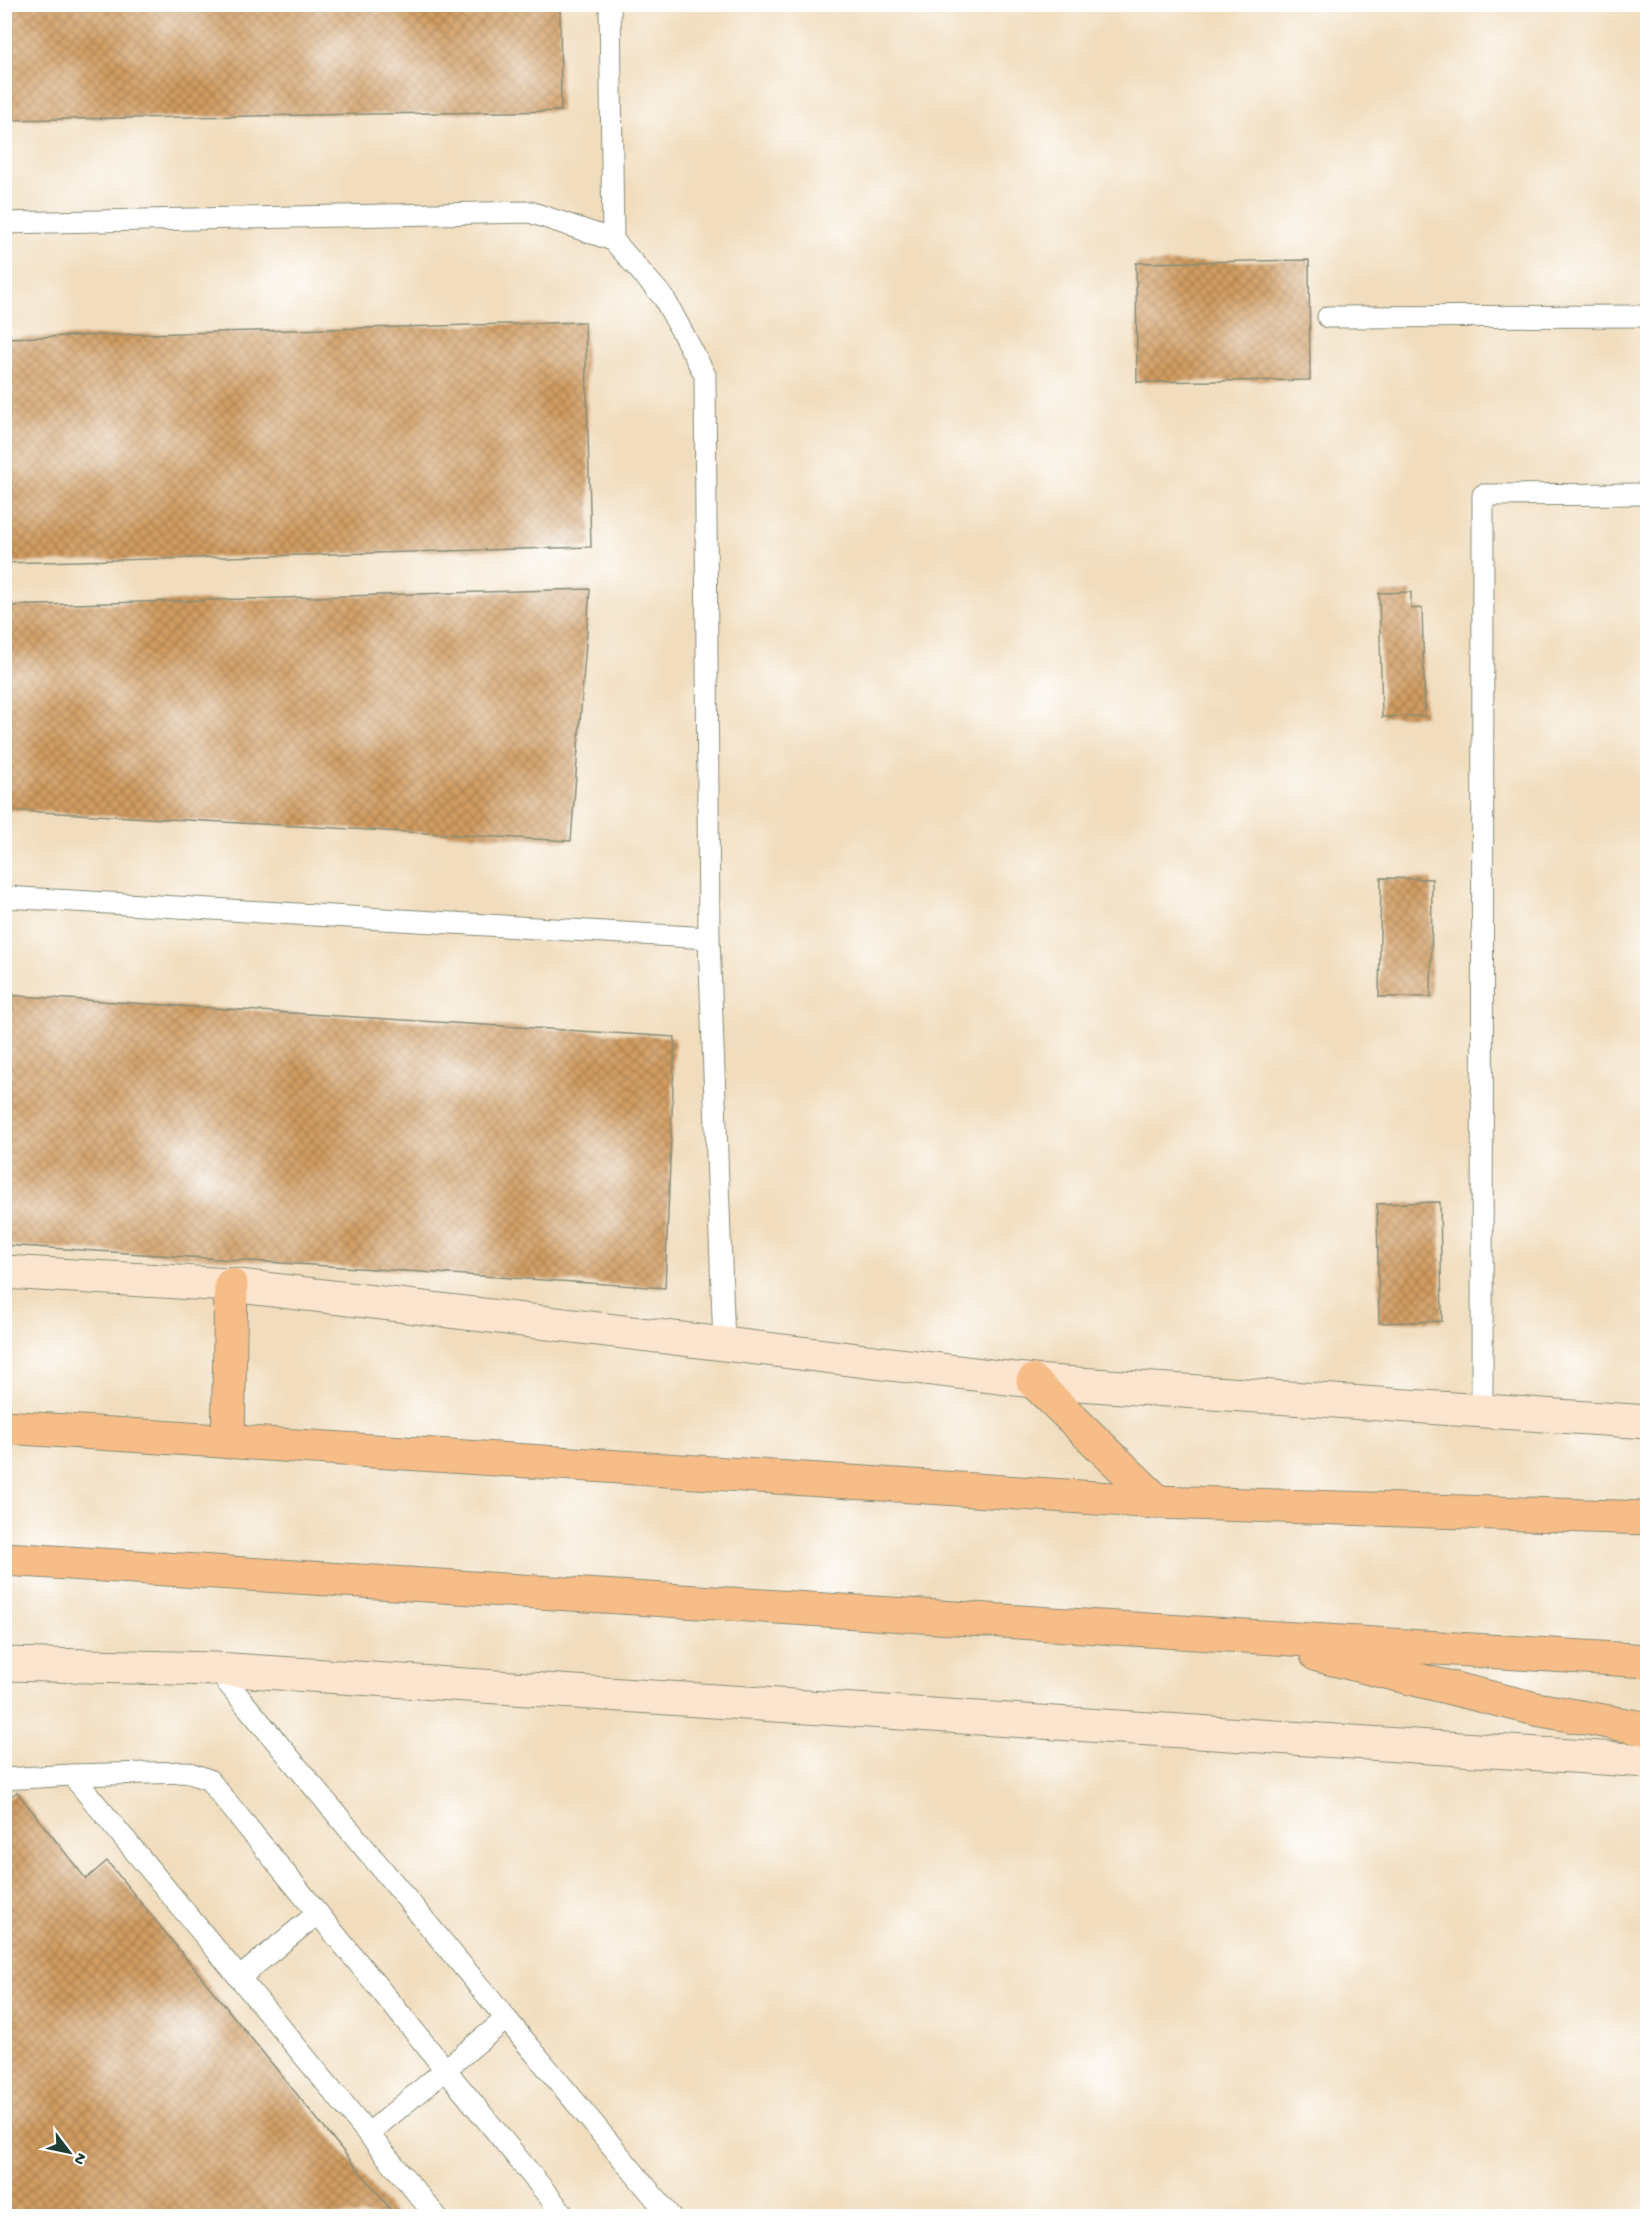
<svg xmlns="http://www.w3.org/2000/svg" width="1652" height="2221" font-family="'Gochi Hand',sans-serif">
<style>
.building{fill:url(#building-cross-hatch)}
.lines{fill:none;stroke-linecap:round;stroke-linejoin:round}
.lane-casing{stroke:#888d78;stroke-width:23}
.secondary-casing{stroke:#888d78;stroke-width:35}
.highway-casing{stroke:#888d78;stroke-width:35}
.lane{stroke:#fff;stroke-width:21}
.secondary{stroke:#fce5cf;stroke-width:33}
.highway{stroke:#f7bd88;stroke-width:33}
</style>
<defs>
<pattern id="building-cross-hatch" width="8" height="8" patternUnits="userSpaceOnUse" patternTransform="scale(1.5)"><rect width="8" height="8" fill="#d19c61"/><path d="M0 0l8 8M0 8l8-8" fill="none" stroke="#a98051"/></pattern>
</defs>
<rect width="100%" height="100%" fill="#fff"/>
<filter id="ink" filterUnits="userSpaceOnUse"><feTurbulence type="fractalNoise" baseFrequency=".0167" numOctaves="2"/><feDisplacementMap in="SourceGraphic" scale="12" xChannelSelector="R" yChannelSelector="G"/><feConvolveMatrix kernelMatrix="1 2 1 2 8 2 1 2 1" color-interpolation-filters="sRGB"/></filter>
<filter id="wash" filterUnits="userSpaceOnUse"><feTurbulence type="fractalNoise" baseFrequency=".008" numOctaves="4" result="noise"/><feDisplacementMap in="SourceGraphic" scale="24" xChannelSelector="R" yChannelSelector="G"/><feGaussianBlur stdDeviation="1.35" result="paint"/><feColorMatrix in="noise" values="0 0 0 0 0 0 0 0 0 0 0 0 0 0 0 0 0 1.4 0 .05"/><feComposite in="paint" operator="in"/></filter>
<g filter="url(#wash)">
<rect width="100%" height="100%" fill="#f1ddbd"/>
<g id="blocks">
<!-- building -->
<g class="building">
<polygon points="4,5 560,5 561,111 4,120"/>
<polygon points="1309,260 1310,380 1137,382 1136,263"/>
<polygon points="585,322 591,547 4,563 4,338"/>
<polygon points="590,589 571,841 4,810 4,606"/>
<polygon points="1411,592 1411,609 1422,608 1425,716 1382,717 1379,593"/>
<polygon points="1381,878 1432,879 1431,997 1379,997"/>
<polygon points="4,995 675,1037 665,1288 4,1245"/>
<polygon points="1440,1202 1442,1321 1379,1323 1377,1204"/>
<polygon points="17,1792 86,1879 107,1861 396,2216 4,2216 4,1802"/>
</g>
</g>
</g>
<g filter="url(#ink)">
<use href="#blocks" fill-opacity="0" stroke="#888d78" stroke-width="1.5"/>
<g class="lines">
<!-- lane casing -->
<g class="lane-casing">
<g id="lane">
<polyline points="610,4 613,240"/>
<polyline points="4,223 530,212 613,240 664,298 705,375 709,938 724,1344"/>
<polyline points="1328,317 1648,316"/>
<polyline points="4,897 709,938"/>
<polyline points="1482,1411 1483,495 1648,494"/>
<polyline points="216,1669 670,2216"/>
<polyline points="72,1775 436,2216"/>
<polyline points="4,1779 72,1775 187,1772 209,1780 565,2216"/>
<polyline points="239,1978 318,1913"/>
<polyline points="368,2134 506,2019"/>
</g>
</g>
<!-- secondary casing -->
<g class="secondary-casing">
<g id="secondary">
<polyline points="4,1272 231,1285 1033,1381 1648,1422"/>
<polyline points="4,1664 216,1669 1648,1761"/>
</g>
</g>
<!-- highway casing -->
<g class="highway-casing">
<g id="highway">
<polyline points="1033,1381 1158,1502"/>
<polyline points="4,1427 1158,1502 1648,1518"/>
<polyline points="228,1442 231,1285"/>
<polyline points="4,1559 1648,1661"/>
<polyline points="1317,1655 1536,1709 1648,1729"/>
</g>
</g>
<!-- lane -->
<use href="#lane" class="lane"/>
<!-- secondary -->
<use href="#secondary" class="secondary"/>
<!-- highway -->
<use href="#highway" class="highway"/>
</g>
</g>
<!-- margin -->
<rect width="1652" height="2221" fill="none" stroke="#fff" stroke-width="24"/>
<!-- north arrow -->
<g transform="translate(69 2152) rotate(122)" stroke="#ffffff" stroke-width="4.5" paint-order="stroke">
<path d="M0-4.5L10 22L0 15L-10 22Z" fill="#1f3d34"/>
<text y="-9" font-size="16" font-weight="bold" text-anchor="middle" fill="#1f3d34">N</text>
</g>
</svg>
